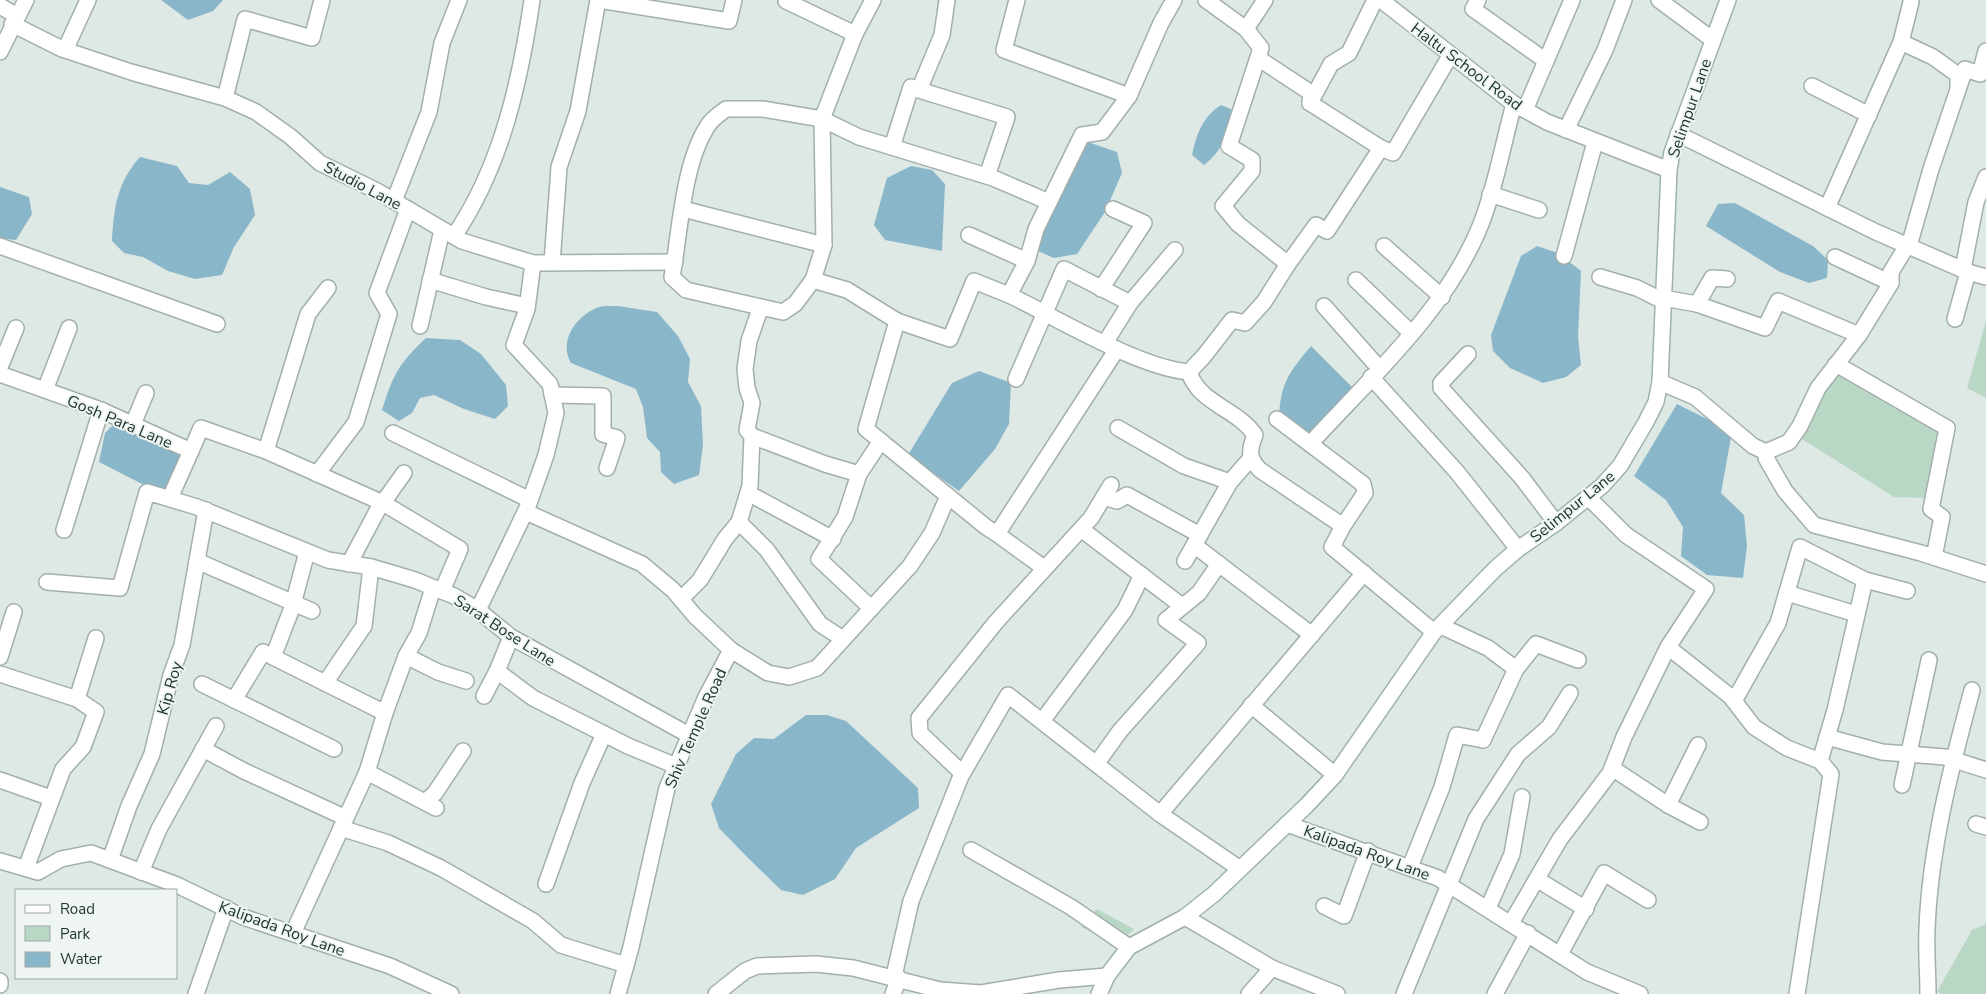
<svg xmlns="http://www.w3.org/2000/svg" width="1986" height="994" font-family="'Nunito Sans',sans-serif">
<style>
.green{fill:#b8d8c5}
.water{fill:#8ab6c9}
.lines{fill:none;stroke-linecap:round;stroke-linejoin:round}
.street-casing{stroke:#a2afac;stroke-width:18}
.secondary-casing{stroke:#9eb3ae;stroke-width:18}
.street{stroke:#fff;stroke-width:15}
.secondary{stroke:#fff;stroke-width:15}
.labels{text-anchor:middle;stroke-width:4;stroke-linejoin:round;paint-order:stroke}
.street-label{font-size:16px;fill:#213633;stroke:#eef5f3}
</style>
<rect width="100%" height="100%" fill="#dee8e5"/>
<!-- green -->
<g class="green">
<polygon points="1986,321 1986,398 1967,388"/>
<polygon points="1837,370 1940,428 1928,498 1894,497 1802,439 1822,387"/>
<polygon points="1097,909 1134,929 1118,944 1081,927 1088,917"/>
<polygon points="1986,924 1986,994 1943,994 1937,992 1972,930"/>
</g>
<!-- water -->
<g class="water">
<polygon points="161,0 223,0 213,11 188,20"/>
<path d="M1221,105L1231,109C1231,132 1222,151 1204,165L1192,155C1196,135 1203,116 1221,105Z"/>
<polygon points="1085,141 1117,152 1122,173 1105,212 1077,254 1054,258 1038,251 1038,239"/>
<path d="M140,157L177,166L189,183L208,185L230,172L250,189L255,215L234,247L222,275L195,279L168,271L143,257L124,253L112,241C114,207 117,183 140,157Z"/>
<polygon points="911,166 932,170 945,184 942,251 885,240 874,225 887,178"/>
<polygon points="0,187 29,197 32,214 16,240 0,238"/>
<polygon points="1735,203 1813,246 1828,260 1827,278 1809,283 1780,272 1706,226 1718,204"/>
<polygon points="1537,246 1558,253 1581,271 1578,337 1581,365 1566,377 1543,383 1510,368 1493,351 1491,335 1521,256"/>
<path d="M618,306L657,312L678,336L690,359L688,382L701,406L703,445L699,475L674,484L661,472L660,452L647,438L643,407L636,389L571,363C559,342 574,319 594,309C600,305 611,306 618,306Z"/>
<path d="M426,338L460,340L481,354L506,385L508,406L495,419L464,409L434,395L420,398L412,413L399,421L382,410C393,375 399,363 426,338Z"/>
<path d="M1311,346L1353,388L1306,437L1279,418C1280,383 1290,371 1311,346Z"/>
<polygon points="979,371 1011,383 1009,424 995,449 959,491 908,455 952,383"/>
<polygon points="1677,404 1711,421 1731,437 1721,493 1744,515 1747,546 1743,578 1707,575 1681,556 1683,527 1666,500 1634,476"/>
<polygon points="116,422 181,453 166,488 152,489 99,462 105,433"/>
<polygon points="806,715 827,715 846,721 918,788 919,808 856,848 835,879 803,895 781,890 748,858 719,828 711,804 736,754 754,738 774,739"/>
</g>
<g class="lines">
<!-- street casing -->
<g class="street-casing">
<g id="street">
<polyline points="599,0 729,21 734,0"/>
<path d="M873,0L855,34L822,119L762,109H726C721,113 713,118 709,124C683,161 680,232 672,277L686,290L783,312L795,304L813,280L847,290L897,321L866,429L986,527L997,534L1117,349"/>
<polyline points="947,0 942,35 919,90 1007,117 987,176"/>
<polyline points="1017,0 1004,50 1129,96"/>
<path d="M1174,0L1161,23L1129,96L1102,132L1082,135L1036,229L1027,261L1009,295C1057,318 1139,368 1189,372L1204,356L1232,320L1245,323L1264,302L1288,264L1238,224L1223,206L1252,171V160L1229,146L1261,48L1246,29L1265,0"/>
<polyline points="1206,0 1246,29"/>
<polyline points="1381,0 1514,104 1547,122 1669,170"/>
<polyline points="1478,0 1473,9 1546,61"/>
<polyline points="1659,0 1713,40"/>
<polyline points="786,1 855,34"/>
<polyline points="0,6 17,16"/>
<polyline points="12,24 62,49 131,72 225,98 256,112 291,137 320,163 377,191 462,241 533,263 675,262"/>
<polyline points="1901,42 1933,57 1958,75 1958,88"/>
<polyline points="65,50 88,0"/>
<polyline points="1258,58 1311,93 1310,103 1381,148"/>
<polyline points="1812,86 1869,115"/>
<polyline points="225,98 245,19 312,38 322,0"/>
<polyline points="1310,103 1331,64 1349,53 1375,0"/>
<polyline points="1525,110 1572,0"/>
<polyline points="1566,130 1605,50 1624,0"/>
<polyline points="1678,134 1876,232 1968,272 1986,277"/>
<polyline points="892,147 911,87 919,90"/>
<polyline points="1490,194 1539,210"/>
<polyline points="394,201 429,112 442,43 459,0"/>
<polyline points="1827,208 1901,42 1911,2"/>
<polyline points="683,209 824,245"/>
<polyline points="969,235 1027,261"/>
<path d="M454,236C501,167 520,83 532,0"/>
<polyline points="0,246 217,324"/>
<polyline points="1384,246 1442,297"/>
<polyline points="1564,256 1595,142"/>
<polyline points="1835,257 1891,283"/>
<polyline points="552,263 559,167 578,111 598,0"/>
<polyline points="1288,264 1316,225 1327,231 1381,148 1393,153 1450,56"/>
<polyline points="1963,269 1976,202 1986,177"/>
<polyline points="1600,277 1637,288 1663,301"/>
<polyline points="430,280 486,297 527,306"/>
<polyline points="813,280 824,245 822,119 859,137 993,178 1049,202"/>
<polyline points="1356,280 1411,333"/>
<polyline points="1101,289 1144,223 1113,209"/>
<polyline points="1663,298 1697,304 1765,328 1778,301 1859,335"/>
<polyline points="1697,304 1712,278 1727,279"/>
<polyline points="1324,306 1379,368"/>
<polyline points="1955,319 1968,272"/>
<polyline points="897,321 950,339 974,281 1009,295"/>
<polyline points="420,326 442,230"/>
<polyline points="1105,343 1130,303 1175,250"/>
<polyline points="1468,354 1441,383 1441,388 1522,478 1556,523"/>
<polyline points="1836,364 1947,428 1931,509 1942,517 1934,557"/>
<polyline points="0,367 16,328"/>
<path d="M1189,372C1199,404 1238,409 1255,435C1249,450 1248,458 1260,470L1343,526L1332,547L1434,632"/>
<polyline points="0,374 101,410 191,451 170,498"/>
<polyline points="1371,377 1457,472 1518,549"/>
<polyline points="1016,379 1064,269 1130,303"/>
<polyline points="1660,382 1695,397 1753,446 1766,452 1789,442 1800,426 1818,388 1859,335 1891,283 1891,272 1911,239 1931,169 1965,69 1980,74 1986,51"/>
<polyline points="45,390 69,328"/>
<polyline points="552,395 603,396 603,434 617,438 607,468"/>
<polyline points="1277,419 1363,484 1365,493 1343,526"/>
<polyline points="133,424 146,393"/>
<polyline points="1118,428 1184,466 1230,482"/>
<polyline points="393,433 530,500"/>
<polyline points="752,436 825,464 859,474"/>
<path d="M1310,444C1370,378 1447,310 1481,224C1496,186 1503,143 1514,104"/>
<polyline points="191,451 201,428 266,451 308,314 328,288"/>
<polyline points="266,451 383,503 460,549 442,591"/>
<polyline points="1766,452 1766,458 1785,491 1814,525 1921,553 1986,574"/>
<polyline points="317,474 356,422 389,314 377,293 408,209"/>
<polyline points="748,493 833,539"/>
<polyline points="1104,497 1117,501 1127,495 1200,535"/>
<polyline points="526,512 642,564 673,590 695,616 731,650"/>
<polyline points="739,522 767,550 820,624 843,639"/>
<polyline points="1081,529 1182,606"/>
<polyline points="64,530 101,410"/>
<polyline points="997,534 1044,568"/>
<polyline points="1194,545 1312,635"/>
<polyline points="197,561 312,611"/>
<polyline points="1185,561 1230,482 1251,458"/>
<polyline points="349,564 377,511 404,473"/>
<polyline points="47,582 120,588 147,492 197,507 328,560 371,567 415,580 454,596 478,610 511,637 689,735"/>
<polyline points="1787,593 1856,614"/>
<polyline points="681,599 700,580 725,539 739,522 750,486 752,436 747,430 752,403 747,388 745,369 749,341 760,309"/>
<polyline points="871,608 819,559 845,517 859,474 881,441"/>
<polyline points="478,610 528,506 546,455 556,413 550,384 514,345 527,309 533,263"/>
<polyline points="1441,626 1488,648 1516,669"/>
<polyline points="1668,647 1731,697 1754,727 1787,748 1820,761 1831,774 1797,994"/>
<polyline points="406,656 438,672 466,681"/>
<polyline points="0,657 14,612"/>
<polyline points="273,657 292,608 307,552"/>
<polyline points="497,671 533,698 628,746 676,766"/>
<polyline points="0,674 77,699 96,712 83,747 63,769 26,868"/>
<polyline points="325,683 364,626 371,567"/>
<polyline points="202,684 334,749"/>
<polyline points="484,696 497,671 511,637"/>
<polyline points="77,699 96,638"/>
<polyline points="234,700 263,652 385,713"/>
<polyline points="1734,701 1778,623 1800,547 1865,580 1907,591"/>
<polyline points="1251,705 1335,775"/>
<polyline points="1042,721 1125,610 1142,575"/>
<polyline points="1827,737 1882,752 1945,757 1986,770"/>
<polyline points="203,749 244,771 346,818"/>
<polyline points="1820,761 1835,710 1865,580"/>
<polyline points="1097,763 1120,731 1198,643 1166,620 1199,593 1219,564"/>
<polyline points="1612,768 1668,805 1700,822"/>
<polyline points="367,772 436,808"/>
<polyline points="962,773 920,733 919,718 996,622 1091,518 1111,485"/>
<polyline points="0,780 51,798"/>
<polyline points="1902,785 1929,660"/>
<polyline points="425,802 435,793 463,751"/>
<polyline points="1668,805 1698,745"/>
<polyline points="1160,814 1364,573"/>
<polyline points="1287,824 1438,878 1587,972 1640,994"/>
<polyline points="1976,824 1986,827"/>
<polyline points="341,828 388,843 441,868 533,921 561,945 626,965"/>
<polyline points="971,850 1071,907 1129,947"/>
<polyline points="110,860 129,806 152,754 171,675 182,645 206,510"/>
<polyline points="0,861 38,872 61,859 91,853 177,885 243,917 390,966 451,994"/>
<polyline points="1410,867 1442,787 1457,735 1483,740 1516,669 1536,644 1578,660"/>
<polyline points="141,872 159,829 216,726"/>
<polyline points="1538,880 1586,909"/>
<polyline points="546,884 582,783 604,734"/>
<polyline points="1324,906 1344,916 1368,851"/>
<polyline points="1488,908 1512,854 1522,797"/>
<polyline points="1185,917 1272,968 1337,994"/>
<polyline points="1511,923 1560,839 1610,773 1624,737 1668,647 1706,589 1626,535 1588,497"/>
<polyline points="293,933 367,772 385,713 406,656 419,633 433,588"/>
<polyline points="1560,954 1604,873 1648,900"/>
<polyline points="894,976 911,901 961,776 1008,695 1160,814 1240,869"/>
<polyline points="0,981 0,985"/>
<polyline points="196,994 226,908"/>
<polyline points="618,994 631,947 667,788 706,697 731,650 768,673 789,677 817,668 910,566 932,533 948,496"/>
<polyline points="716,994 745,971 757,966 816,964 853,968 940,990 981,993 1059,980 1107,976"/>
<polyline points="893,994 899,978"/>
<polyline points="1249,994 1272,968"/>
<polyline points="1404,994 1476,819 1518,754 1549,727 1570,693"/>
<polyline points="1495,994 1528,933"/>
<path d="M1928,994C1928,973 1926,951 1927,929C1930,848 1951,768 1972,690"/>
</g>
</g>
<!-- secondary casing -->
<g class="secondary-casing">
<g id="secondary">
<polyline points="0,52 26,0"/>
<polyline points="1099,994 1107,976 1129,947 1185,917 1214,894 1307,805 1335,775 1434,632 1495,569 1518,549 1556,523 1602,486 1620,466 1646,422 1656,402 1660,382 1669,170 1672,152 1728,0"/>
</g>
</g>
<!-- street -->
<use href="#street" class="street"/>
<!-- secondary -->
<use href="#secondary" class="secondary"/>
</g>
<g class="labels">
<!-- street labels -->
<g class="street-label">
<text transform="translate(1467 66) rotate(37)" y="6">Haltu School Road</text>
<text transform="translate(1689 108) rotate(-71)" y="6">Selimpur Lane</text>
<text transform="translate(363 185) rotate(28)" y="6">Studio Lane</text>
<text transform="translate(120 421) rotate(23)" y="6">Gosh Para Lane</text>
<text transform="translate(1572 506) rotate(-39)" y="6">Selimpur Lane</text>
<text transform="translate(505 630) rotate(33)" y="6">Sarat Bose Lane</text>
<text transform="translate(169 688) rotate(-74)" y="6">Kip Roy</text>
<text transform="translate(695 728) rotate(-66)" y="6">Shiv Temple Road</text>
<text transform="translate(1367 852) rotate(20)" y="6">Kalipada Roy Lane</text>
<text transform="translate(282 928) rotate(20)" y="6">Kalipada Roy Lane</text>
</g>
</g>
<!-- legend -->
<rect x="15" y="889" width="162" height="90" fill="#eef5f3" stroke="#9ca9a6"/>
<rect x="25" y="905" width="25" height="8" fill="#ffffff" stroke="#9ca9a6"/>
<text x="60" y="914" font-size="15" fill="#213633">Road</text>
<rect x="25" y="926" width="25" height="15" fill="#b8d8c5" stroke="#9ca9a6"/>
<text x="60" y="939" font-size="15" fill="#213633">Park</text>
<rect x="25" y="952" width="25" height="15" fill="#8ab6c9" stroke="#9ca9a6"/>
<text x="60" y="964" font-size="15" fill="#213633">Water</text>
</svg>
